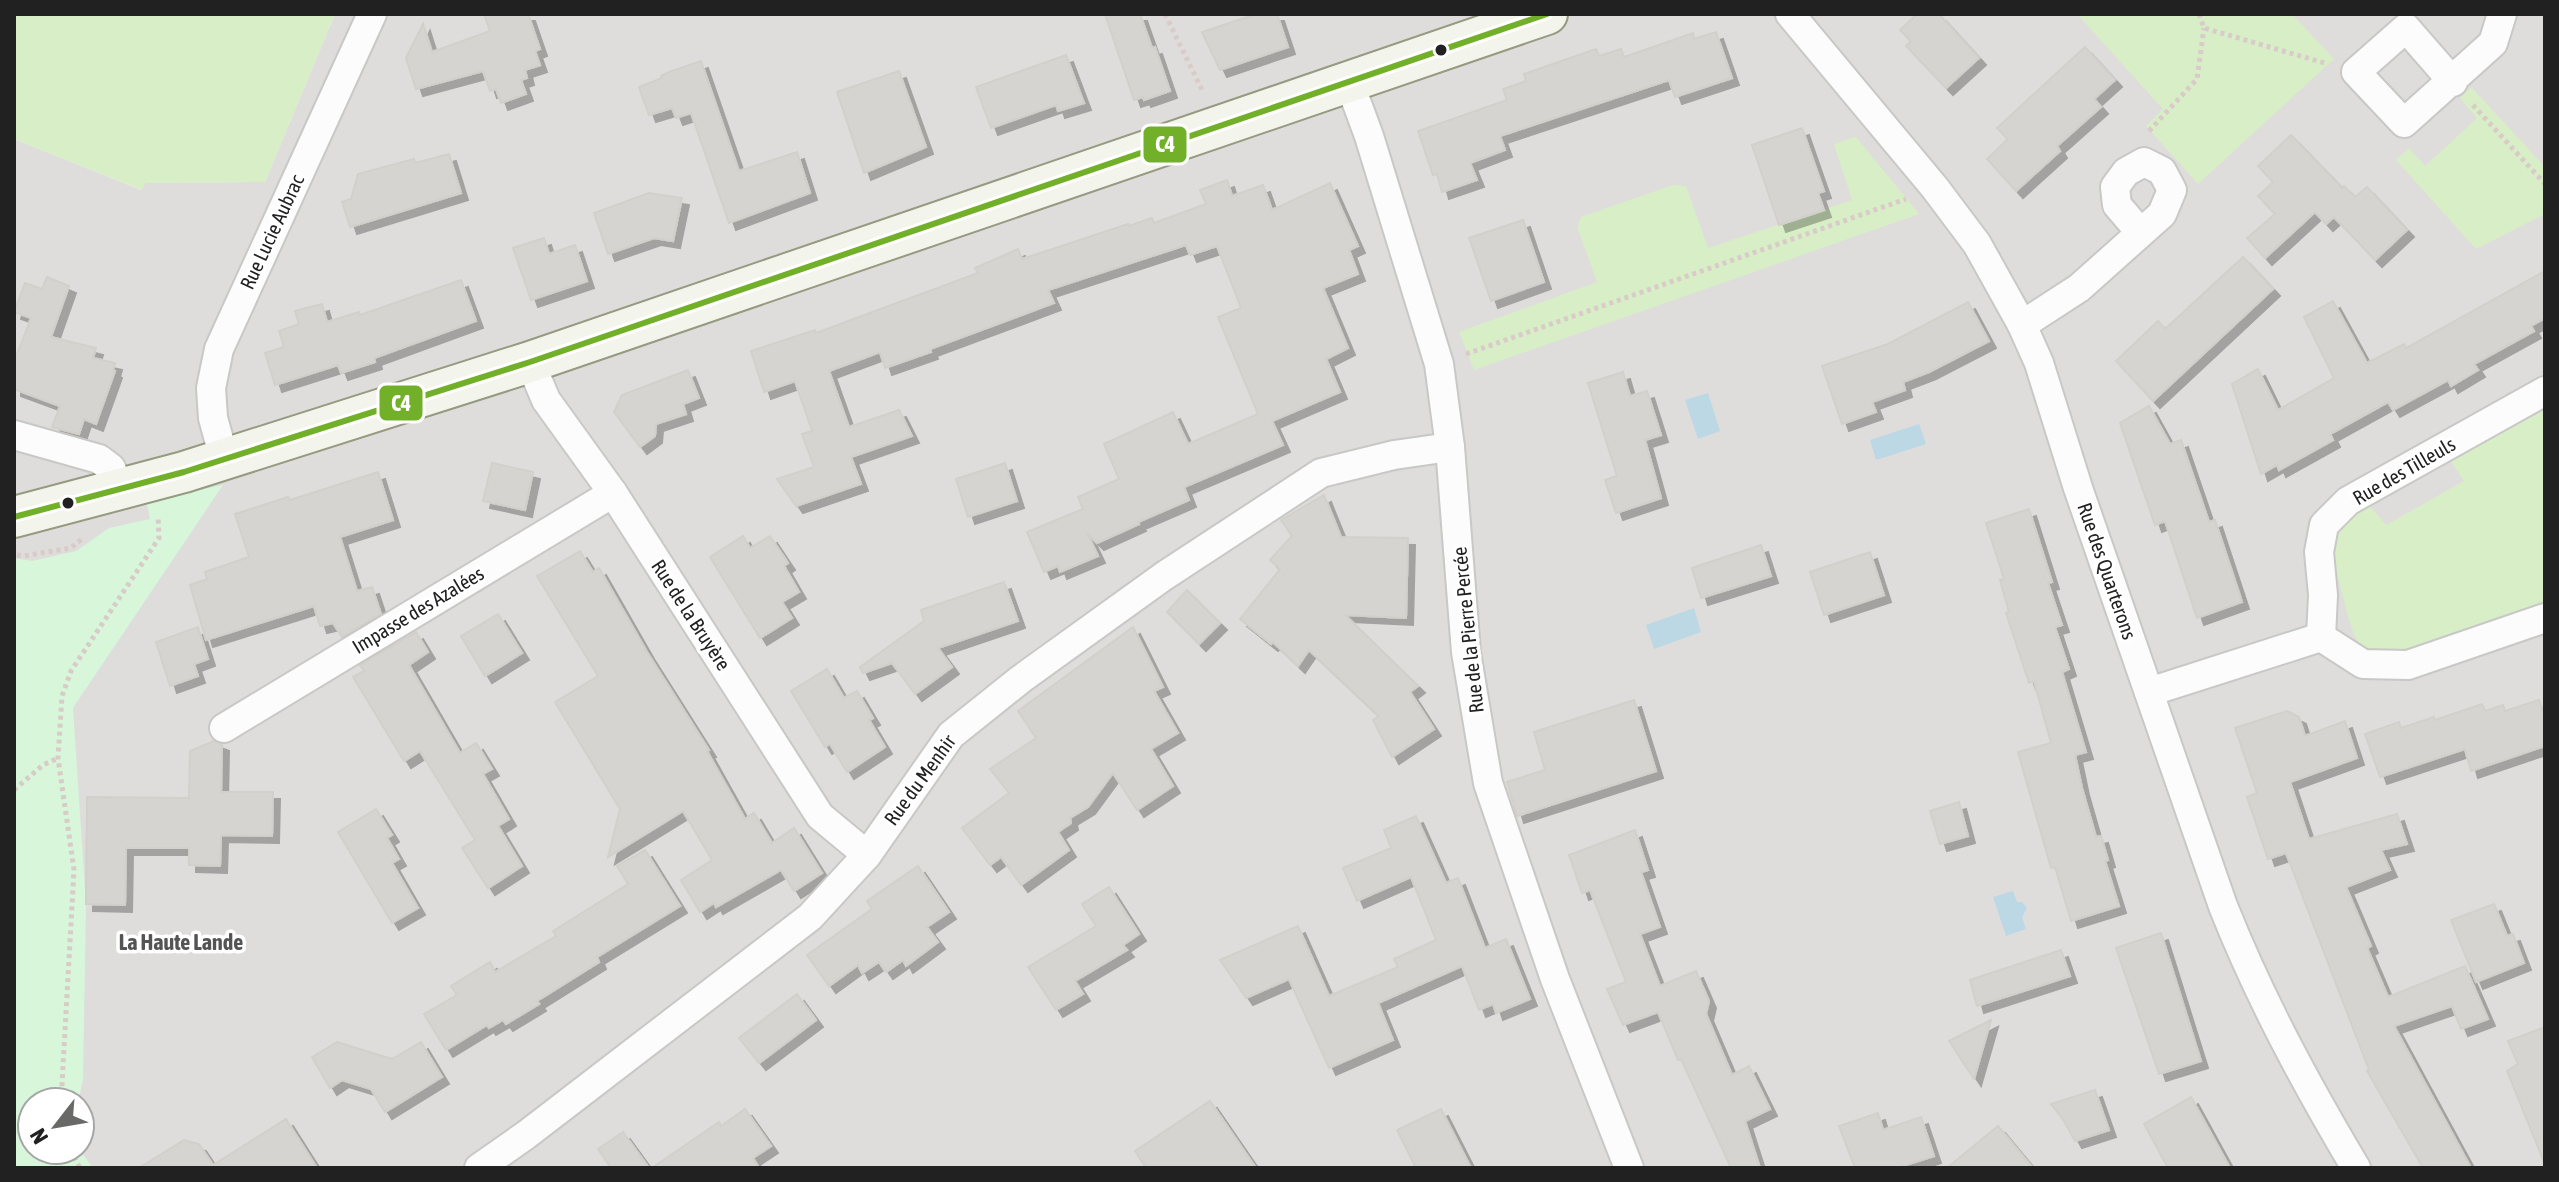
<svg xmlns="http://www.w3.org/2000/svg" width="2559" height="1182" font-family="'Asap Condensed',sans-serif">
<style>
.residential{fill:#dedddb;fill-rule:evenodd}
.grass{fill:#d8eec7}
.park{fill:#d7f6da}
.water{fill:#bbd8e4}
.building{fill:#d6d4d1;stroke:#d3d0cb;stroke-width:2;filter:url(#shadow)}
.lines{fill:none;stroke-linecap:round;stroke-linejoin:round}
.street-casing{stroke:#c8c8c6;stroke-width:32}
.secondary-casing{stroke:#969a80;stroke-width:44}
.path{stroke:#d8cbc8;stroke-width:5;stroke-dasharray:4 4;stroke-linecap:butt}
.street{stroke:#fdfcfc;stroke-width:28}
.secondary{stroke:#f3f5ec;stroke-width:40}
.bus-1-casing{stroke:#fff;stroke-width:12}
.bus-1{stroke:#72b02a;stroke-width:6}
.bus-dot{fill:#212121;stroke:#fff;stroke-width:3}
.labels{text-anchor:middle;stroke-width:7;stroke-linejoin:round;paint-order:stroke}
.street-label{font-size:20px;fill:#212121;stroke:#fff}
.neighbourhood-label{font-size:22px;font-weight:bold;fill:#545454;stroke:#fff}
.line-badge{stroke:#fff;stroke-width:3}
.badge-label{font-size:22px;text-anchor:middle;font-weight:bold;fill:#fff}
</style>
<defs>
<filter id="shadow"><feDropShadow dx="7" dy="7" stdDeviation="0" flood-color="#0004"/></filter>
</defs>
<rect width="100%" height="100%" fill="#efeeea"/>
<!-- residential -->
<path class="residential" d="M335,14H2545V1168H14V139L141,190L145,183L265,182ZM32,1102H80V1150H32Z"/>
<!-- grass -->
<g class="grass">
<polygon points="14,14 335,14 265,182 145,183 142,190 14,139"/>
<polygon points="2077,14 2292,14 2334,59 2198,184 2146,126 2163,109"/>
<polygon points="2471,87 2545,167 2545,214 2476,249 2396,160 2409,148 2425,166 2477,118 2460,98"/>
<polygon points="1856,137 1919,214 1474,370 1459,332 1597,282 1577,227 1581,217 1673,185 1686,186 1708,248 1852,200 1834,144"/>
<path d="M2545,410V602L2388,655L2363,650C2351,633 2348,616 2343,597C2332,554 2325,529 2370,506L2386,525L2464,481L2450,460Z"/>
</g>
<!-- park -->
<polygon class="park" points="223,485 73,708 86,904 83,1080 78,1102 32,1102 32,1150 80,1150 93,1168 14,1168 14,558 32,561 76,551 109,528 150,519 148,508 144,502"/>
<!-- water -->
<g class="water">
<polygon points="1708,393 1720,431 1698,439 1685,400"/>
<polygon points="1919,424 1926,444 1876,460 1870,440"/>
<polygon points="1694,608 1701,632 1654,649 1646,625"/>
<polygon points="2013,891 2017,902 2022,902 2027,908 2022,917 2026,929 2006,936 1993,897"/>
</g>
<!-- building -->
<g class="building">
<polygon points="484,14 528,14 540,49 535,51 540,65 525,70 527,78 521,80 526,94 501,103 496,89 490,91 483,71 416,89 406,58 423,24 432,52 490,31"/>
<polygon points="1105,14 1140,14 1152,48 1155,47 1170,91 1144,100 1143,97 1134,100"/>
<polygon points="1256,14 1277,14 1288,47 1220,70 1202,32"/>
<polygon points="1917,14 1939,14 1979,58 1946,88 1906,46 1911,41 1900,30"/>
<polygon points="1716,32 1732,78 1675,97 1669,80 1500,136 1505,150 1470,163 1477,180 1442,192 1437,174 1433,175 1418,131 1507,100 1503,89 1526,81 1524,74 1596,49 1599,56 1621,49 1624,57 1693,33 1694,39"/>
<polygon points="2085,47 2115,80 2094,99 2101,107 2057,146 2060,151 2016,191 1987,159 2008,139 1997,128"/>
<polygon points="1066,55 1084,103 1058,111 1056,105 991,128 976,87"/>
<polygon points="701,61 739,171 797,152 810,193 729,223 691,113 676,118 672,108 649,115 639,87 662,78 661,76 669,72"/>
<polygon points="899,71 926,147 864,173 837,92"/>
<polygon points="1802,128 1824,191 1818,193 1824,210 1779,225 1752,145"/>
<polygon points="2291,135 2342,188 2344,186 2355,197 2367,187 2407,230 2375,260 2334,217 2326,224 2315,212 2265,258 2247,238 2275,214 2258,196 2273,182 2258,166"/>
<polygon points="449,154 461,193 350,227 342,202 351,199 358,174 414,159 415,163"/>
<polygon points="1227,180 1232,196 1263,185 1272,210 1330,183 1358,246 1349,250 1358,274 1323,288 1348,348 1326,359 1340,392 1272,421 1283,445 1184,487 1189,500 1138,522 1139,524 1097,543 1087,533 1098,556 1060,572 1058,566 1044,572 1027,532 1083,509 1078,497 1119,479 1104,444 1173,412 1188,444 1258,414 1218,317 1241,308 1217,246 1190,255 1186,245 1048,290 1054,303 930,349 931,352 885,368 880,352 829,371 849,427 899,410 912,436 851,457 861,484 796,506 777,479 814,467 802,434 812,431 795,381 764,392 751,351 815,330 816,333 978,273 975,268 1018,249 1022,259 1128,224 1129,226 1152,218 1154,223 1206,204 1200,190"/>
<polygon points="649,193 682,198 673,241 654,238 608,254 594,213"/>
<polygon points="1523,220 1544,282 1491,301 1469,238"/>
<polygon points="544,238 549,254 575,245 587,281 531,300 513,248"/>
<polygon points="2243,257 2273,289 2153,401 2116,361 2158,321 2165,329"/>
<polygon points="2545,271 2545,318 2531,326 2534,331 2474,364 2478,370 2451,386 2448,380 2393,410 2388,402 2330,434 2333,440 2279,470 2277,465 2261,474 2232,384 2258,369 2278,410 2334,378 2304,317 2333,301 2367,363 2404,344 2406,348"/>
<polygon points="47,277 69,286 51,337 96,348 93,358 115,363 113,370 115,371 96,424 84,419 79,434 52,427 60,406 14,389 14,362 31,318 14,312 25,283 42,289"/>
<polygon points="461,280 476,321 374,358 375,362 341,373 338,365 275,385 265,353 284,347 279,331 299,324 295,311 322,304 327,322 359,312 360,315"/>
<polygon points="1968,302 1989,341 1929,372 1903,382 1905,390 1872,402 1876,412 1842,424 1822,366 1888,344"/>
<polygon points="688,370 699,398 683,404 686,414 656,424 655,436 640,447 614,412 622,395"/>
<polygon points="1623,372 1630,396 1647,391 1661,435 1645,440 1661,498 1616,513 1605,480 1617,476 1588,383"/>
<polygon points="2149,406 2170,444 2181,440 2209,522 2215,520 2242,602 2197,618 2165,521 2155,525 2120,423"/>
<polygon points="492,463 533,472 525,510 483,501"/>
<polygon points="1005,463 1017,501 968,517 956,479"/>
<polygon points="378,472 393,520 340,537 357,591 372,587 381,614 342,637 333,623 320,626 314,606 206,640 190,585 207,579 205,572 249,557 235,514 288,497 290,500"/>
<polygon points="1324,495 1341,537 1408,538 1406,618 1345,615 1418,686 1410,692 1434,729 1392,757 1373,720 1379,716 1309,650 1298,666 1273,642 1271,644 1240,619 1280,569 1270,560 1292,536 1281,520"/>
<polygon points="2029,509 2052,582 2048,583 2062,625 2055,627 2069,669 2062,672 2086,752 2075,755 2082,788 2096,837 2101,836 2108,860 2105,861 2119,906 2071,921 2055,867 2051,868 2018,752 2051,743 2034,681 2029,683 2006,613 2009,612 2000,580 2004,579 1986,523"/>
<polygon points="743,536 750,548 770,536 788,563 784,566 799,592 782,602 792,618 760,638 710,557"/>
<polygon points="1761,545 1771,576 1701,598 1692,568"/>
<polygon points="580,551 593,572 599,568 647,652 709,750 707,751 745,819 754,813 772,843 794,828 822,873 794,891 781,870 716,907 714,903 700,912 681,880 712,860 683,811 608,857 620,809 555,702 598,676 537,576"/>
<polygon points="1870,552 1884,595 1824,615 1810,572"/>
<polygon points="1004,582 1018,621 938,648 952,667 915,694 892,663 863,673 860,667 924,621 921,610"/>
<polygon points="1187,590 1220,623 1199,644 1167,612"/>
<polygon points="498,614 522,653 485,676 461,636"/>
<polygon points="198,627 208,659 194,664 198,676 170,686 156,642"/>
<polygon points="1133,627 1163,687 1154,691 1178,733 1151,749 1173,786 1137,810 1113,773 1088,807 1070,818 1071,823 1058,832 1069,850 1021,885 1001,857 990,865 962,828 1009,793 990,769 1036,738 1018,711"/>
<polygon points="416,632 428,652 409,665 460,753 476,743 492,769 483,774 509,819 498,826 522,866 488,888 462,848 475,840 420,751 404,761 353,677 364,671 360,665"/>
<polygon points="827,669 844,698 857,691 873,718 869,720 885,747 847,772 830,744 825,747 791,691"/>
<polygon points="1634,700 1656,771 1517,816 1507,782 1545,770 1534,732"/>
<polygon points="2539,700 2545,719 2545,746 2471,771 2465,749 2380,777 2365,734 2399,722 2401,728 2434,717 2435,720 2482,704 2485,711 2503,705 2505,711"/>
<polygon points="2287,711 2299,717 2305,736 2345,721 2357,758 2290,782 2309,839 2397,814 2407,844 2381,850 2390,870 2346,887 2371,946 2367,948 2388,997 2465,966 2488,1019 2461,1029 2452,1006 2394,1026 2471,1168 2423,1168 2367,1071 2369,1070 2286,853 2268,859 2247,797 2257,793 2235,728"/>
<polygon points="214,741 222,744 221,792 273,792 272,836 221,835 220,866 189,865 189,848 126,848 125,905 86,904 87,797 189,798 190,751"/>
<polygon points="1959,802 1968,836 1940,844 1930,811"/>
<polygon points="376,809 392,835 387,838 399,859 392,863 418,908 392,923 338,832"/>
<polygon points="1416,816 1446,883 1458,878 1485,948 1506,939 1530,999 1496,1013 1493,1004 1479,1010 1462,966 1378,1003 1393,1040 1329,1068 1289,979 1246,998 1220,960 1298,926 1329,996 1398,967 1394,959 1436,940 1411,877 1357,901 1343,868 1391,848 1384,830"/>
<polygon points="1635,830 1648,870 1641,872 1660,927 1640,934 1660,986 1696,971 1709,1001 1706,1014 1732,1075 1749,1066 1770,1109 1745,1121 1760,1168 1731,1168 1681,1059 1678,1060 1658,1012 1623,1025 1607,989 1626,982 1590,890 1582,893 1569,855"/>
<polygon points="645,850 680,906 597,957 599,962 537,1001 539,1004 506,1024 503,1020 489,1028 487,1025 446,1050 424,1014 457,995 451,986 490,962 495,972 556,936 553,931 628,884 617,866"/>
<polygon points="918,866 949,912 927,927 938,942 906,966 903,960 886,972 879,962 862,973 858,965 829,986 807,955 872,909 867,901"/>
<polygon points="1109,887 1139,934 1123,945 1127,950 1075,981 1083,994 1056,1010 1028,967 1096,926 1082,904"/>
<polygon points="2494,904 2507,936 2513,934 2524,963 2476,982 2451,920"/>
<polygon points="2161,933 2201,1061 2159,1074 2116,948"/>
<polygon points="2061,950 2070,976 1977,1006 1970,980"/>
<polygon points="797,994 816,1020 759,1063 739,1038"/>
<polygon points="1991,1020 1974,1079 1949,1041"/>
<polygon points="2545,1027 2545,1161 2544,1162 2507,1071 2518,1064 2508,1041"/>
<polygon points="337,1042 392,1059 421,1042 442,1077 385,1112 371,1089 342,1080 330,1088 312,1057"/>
<polygon points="2095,1090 2109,1130 2075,1141 2064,1121 2051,1104"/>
<polygon points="2191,1097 2230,1168 2168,1168 2144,1124"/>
<polygon points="1210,1101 1256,1168 1146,1168 1135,1151"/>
<polygon points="745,1109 771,1146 753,1158 759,1168 652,1168 719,1122 721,1126"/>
<polygon points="1441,1109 1471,1168 1416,1168 1397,1130"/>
<polygon points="1878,1113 1883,1130 1921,1117 1934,1156 1896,1168 1855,1168 1839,1126"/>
<polygon points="286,1119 317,1168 139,1168 184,1140 199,1144 213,1165"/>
<polygon points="1998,1126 2033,1168 1947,1168 1987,1135"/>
<polygon points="623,1132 649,1168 611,1168 598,1149"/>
</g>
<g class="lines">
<!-- street casing -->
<g class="street-casing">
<g id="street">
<path d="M1790,14L1935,188L1977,244L2022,325L2039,363L2078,488L2223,906C2260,999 2305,1082 2356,1168"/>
<polyline points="1349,82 1369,136 1439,364 1450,447 1466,652 1488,783 1555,979 1629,1168"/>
<polyline points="2453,82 2406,28 2356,72 2404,123 2493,43 2502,14"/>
<polyline points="2022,325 2079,288 2162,214 2172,190 2162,171 2144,162 2126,172 2115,187 2117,205 2140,232"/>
<polyline points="530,362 546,400 613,493 820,816 867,855"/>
<polyline points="14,435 99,459 111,468 120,489"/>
<polyline points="224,458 213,418 211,388 219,349 372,14"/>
<polyline points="2321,637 2323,595 2319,552 2324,525 2348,501 2545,391"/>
<polyline points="2321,637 2363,664 2408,665 2545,618"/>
<polyline points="2149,692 2321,637"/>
<polyline points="224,728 613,493"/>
<polyline points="479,1168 526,1135 810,917 867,855 951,735 1021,679 1164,576 1321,473 1394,455 1450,447"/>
</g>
</g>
<!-- secondary casing -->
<g class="secondary-casing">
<polyline id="secondary" points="14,517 184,472 530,362 1547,14"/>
</g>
<!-- path -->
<g class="path">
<polyline points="1165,14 1203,92"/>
<polyline points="2199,14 2204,28 2328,64"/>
<polyline points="2473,105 2545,184"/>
<polyline points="2149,131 2197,79 2204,28"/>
<polyline points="1466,354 1906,199"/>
<polyline points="17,555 24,556 71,548 83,538"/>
<polyline points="14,790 43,765 58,758"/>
<polyline points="61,1102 74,870 58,758 62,696 71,671 159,538 158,516"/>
<polyline points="70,1150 80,1168"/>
</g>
<!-- street -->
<use href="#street" class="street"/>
<!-- secondary -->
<use href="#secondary" class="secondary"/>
<!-- bus-1 casing -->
<g class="bus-1-casing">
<polyline id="bus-1" points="14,517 184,472 530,362 1547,14"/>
</g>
<!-- bus-1 -->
<use href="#bus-1" class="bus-1"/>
</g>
<!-- markers -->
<g class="bus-dot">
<circle cx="1441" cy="50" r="7"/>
<circle cx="68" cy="503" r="7"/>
</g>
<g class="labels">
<!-- street labels -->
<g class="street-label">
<text transform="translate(272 232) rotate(-65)" y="7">Rue Lucie Aubrac</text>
<text transform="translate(2404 471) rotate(-30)" y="7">Rue des Tilleuls</text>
<text transform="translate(2107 571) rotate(71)" y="7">Rue des Quarterons</text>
<text transform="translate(418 610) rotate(-31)" y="7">Impasse des Azalées</text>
<text transform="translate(691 615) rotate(57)" y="7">Rue de la Bruyère</text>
<text transform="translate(1468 630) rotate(-96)" y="7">Rue de la Pierre Percée</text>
<text transform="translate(920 780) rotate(-54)" y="7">Rue du Menhir</text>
</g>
<!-- neighbourhood labels -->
<g class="neighbourhood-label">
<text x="181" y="950">La Haute Lande</text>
</g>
</g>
<g class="line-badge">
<rect x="1142" y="125" width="46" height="39" rx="8" fill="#72b02a"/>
<rect x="378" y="384" width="46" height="38" rx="8" fill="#72b02a"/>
</g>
<g class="badge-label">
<text x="1165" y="152">C4</text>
<text x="401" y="411">C4</text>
</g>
<!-- border -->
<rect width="2559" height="1182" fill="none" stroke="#212121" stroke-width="32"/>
<!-- north arrow -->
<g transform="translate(56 1126) rotate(239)"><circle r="38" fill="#ffffff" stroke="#a6a6a6" stroke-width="2"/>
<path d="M0-6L14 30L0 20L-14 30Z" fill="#696967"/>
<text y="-12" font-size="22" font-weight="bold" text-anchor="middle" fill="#212121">N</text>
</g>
</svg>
